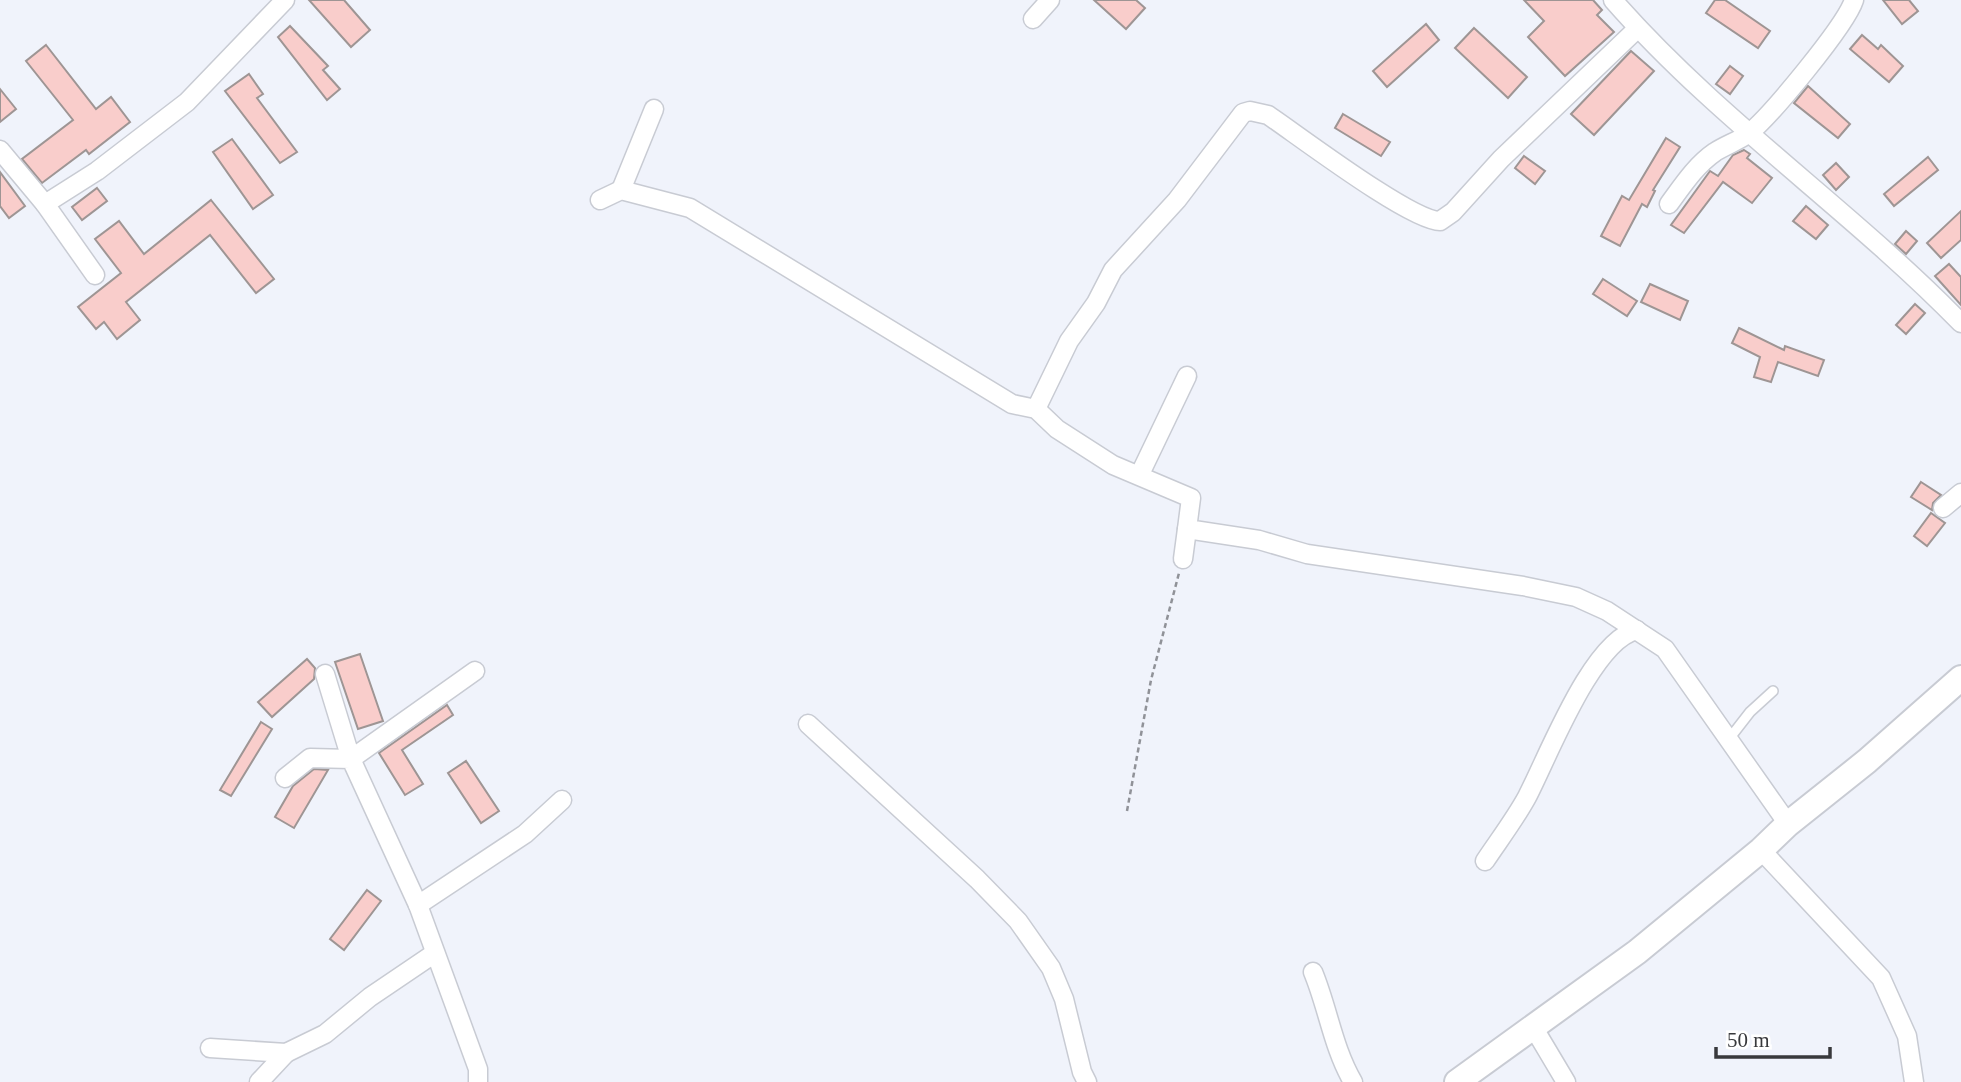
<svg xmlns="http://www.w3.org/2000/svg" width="1961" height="1082" font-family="Georgia,serif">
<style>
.building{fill:#f9cdcb;stroke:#9e9594;stroke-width:2}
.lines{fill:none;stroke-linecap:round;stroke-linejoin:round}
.lane-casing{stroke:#c8cbd3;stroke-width:12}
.street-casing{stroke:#c8cbd3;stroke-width:21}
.secondary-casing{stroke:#c8cbd3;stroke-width:28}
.path{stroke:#909298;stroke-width:2.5;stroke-dasharray:5 3.5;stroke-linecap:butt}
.lane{stroke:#fff;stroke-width:9}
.street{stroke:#fff;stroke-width:18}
.secondary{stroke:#fff;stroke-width:24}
</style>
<rect width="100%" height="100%" fill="#f0f3fb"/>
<!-- building -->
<g class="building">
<polygon points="309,0 344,0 370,30 351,47"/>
<polygon points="1094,0 1136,0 1145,8 1126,29"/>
<polygon points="1524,0 1593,0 1602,10 1597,15 1614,32 1565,76 1528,37 1544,21"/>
<polygon points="1715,0 1725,0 1770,31 1758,48 1706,13"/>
<polygon points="1883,0 1909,0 1918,11 1902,24"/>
<polygon points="1426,24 1439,40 1387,87 1373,71"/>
<polygon points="290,26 328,66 323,70 340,89 327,100 278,37"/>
<polygon points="1474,28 1527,77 1508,98 1455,48"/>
<polygon points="1862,35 1878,49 1881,45 1903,66 1889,82 1850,49"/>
<polygon points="46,45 96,109 111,97 130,122 89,154 86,150 42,183 22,159 73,120 26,61"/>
<polygon points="1631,51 1654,71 1594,135 1571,114"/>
<polygon points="1730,66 1743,76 1730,94 1716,84"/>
<polygon points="249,74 263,94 257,98 297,152 280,163 225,91"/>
<polygon points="1808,86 1850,124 1838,138 1794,103"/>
<polygon points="0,89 16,109 0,122"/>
<polygon points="1343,114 1390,142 1381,156 1335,128"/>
<polygon points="1666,138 1680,147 1653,190 1655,191 1647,207 1642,204 1620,246 1601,236 1622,196 1629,200"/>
<polygon points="232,139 273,195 253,209 213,152"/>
<polygon points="1744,150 1750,154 1747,158 1772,178 1752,203 1723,182 1684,233 1671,225 1710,171 1718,176 1733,155"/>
<polygon points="1524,156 1545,171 1535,184 1515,168"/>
<polygon points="1928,157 1938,170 1894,206 1884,194"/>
<polygon points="1836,163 1849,177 1836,190 1823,175"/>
<polygon points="0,172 25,206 9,218 0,206"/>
<polygon points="97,188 107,201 82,220 72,207"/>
<polygon points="211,200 274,279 256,293 210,235 126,302 140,320 117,339 104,322 96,329 78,307 121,273 95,239 119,221 144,254"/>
<polygon points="1806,206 1828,225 1816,239 1793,221"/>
<polygon points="1961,211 1961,240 1941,258 1927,243"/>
<polygon points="1906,231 1917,241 1906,254 1895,244"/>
<polygon points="1949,264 1961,277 1961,305 1935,276"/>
<polygon points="1603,279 1637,301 1627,316 1593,294"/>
<polygon points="1650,284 1688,301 1680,320 1641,302"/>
<polygon points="1915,304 1925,313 1906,334 1896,325"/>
<polygon points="1739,328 1784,350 1785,346 1824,360 1818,376 1778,362 1771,382 1754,377 1760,357 1732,343"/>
<polygon points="1921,482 1941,495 1933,503 1932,510 1911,497"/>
<polygon points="1931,513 1945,523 1927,546 1914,536"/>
<polygon points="360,654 383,721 358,729 335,662"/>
<polygon points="307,659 315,668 314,679 272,717 258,702"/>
<polygon points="447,705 453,715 402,750 423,784 405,795 379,753"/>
<polygon points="261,722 272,729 231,796 220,790"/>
<polygon points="466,761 499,811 481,823 448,773"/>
<polygon points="314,769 328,770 294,828 275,817 293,786"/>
<polygon points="367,890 381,901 344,950 330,939"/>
</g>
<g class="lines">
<!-- lane casing -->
<g class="lane-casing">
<polyline id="lane" points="1729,739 1750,712 1773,691"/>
</g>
<!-- street casing -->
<g class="street-casing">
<g id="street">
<path d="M1613,0C1718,120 1851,210 1961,323"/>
<polyline points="1033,19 1050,0"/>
<polyline points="0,150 45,204 97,171 187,102 285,0"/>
<polyline points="621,190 654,109"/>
<polyline points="600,200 621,190 690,208 1012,404 1036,409 1057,429 1113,465 1191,498 1187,529 1259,540 1307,554 1523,586 1576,597 1607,611 1665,649 1788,824"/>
<polyline points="45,204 95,275"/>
<path d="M1669,204C1683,185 1696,165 1715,152C1726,145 1738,141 1748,134C1770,117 1846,25 1854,0"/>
<path d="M1036,409L1069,341L1096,303L1113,270L1177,200L1243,113L1250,111L1268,115C1299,136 1411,221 1440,221L1453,212L1501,159L1638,28"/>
<polyline points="1140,474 1187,376"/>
<polyline points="1943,508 1961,493"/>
<polyline points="1183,559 1187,529"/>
<polyline points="325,674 351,759 475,671"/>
<polyline points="808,724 977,879 1018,921 1051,968 1064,999 1082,1072 1087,1082"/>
<polyline points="285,778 310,758 351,759 418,905 478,1069 478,1082"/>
<polyline points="1761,850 1881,978 1907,1036 1914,1082"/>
<path d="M1485,861C1499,840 1515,819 1527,797C1548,757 1592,640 1637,630"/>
<polyline points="418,905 525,834 562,800"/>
<path d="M1313,972C1328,1008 1333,1048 1353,1082"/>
<polyline points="1532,1025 1566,1082"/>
<polyline points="210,1048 286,1053 325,1034 370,997 435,953"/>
<polyline points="259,1082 286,1053"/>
</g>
</g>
<!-- secondary casing -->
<g class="secondary-casing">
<polyline id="secondary" points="1457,1082 1637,952 1761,850 1788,824 1867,761 1961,678"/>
</g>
<!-- path -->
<polyline class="path" points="1127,811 1151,680 1179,573"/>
<!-- lane -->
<use href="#lane" class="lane"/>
<!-- street -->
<use href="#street" class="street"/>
<!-- secondary -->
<use href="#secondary" class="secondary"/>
</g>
<!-- scale -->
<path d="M1716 1047v10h114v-10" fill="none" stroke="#38393c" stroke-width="3.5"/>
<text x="1727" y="1047" font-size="21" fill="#38393c" stroke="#ffffff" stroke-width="5" paint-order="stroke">50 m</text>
</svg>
